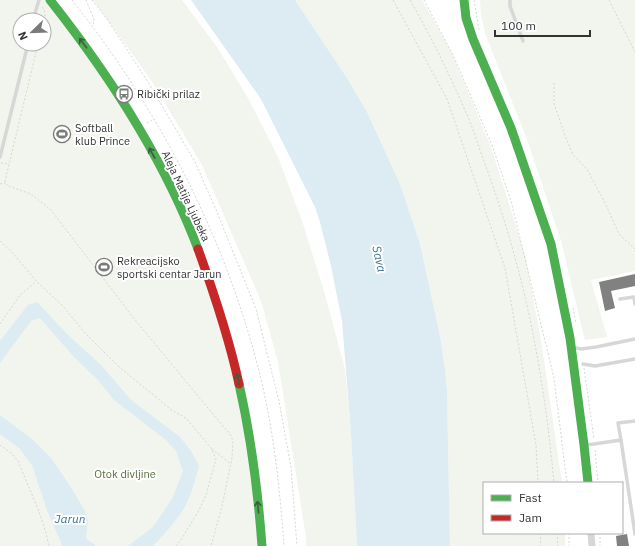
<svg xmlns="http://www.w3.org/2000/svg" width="635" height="546" font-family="'IBM Plex Sans',sans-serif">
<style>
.green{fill:#f1f5ed;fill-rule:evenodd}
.water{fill:#ddebf3}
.building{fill:#818181}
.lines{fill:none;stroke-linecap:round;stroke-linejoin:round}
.path{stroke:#d6d6d6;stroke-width:1;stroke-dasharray:2 2;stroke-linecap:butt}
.lane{stroke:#d7d7d7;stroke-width:3.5}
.street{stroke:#d7d7d7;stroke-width:7}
.fast{stroke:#4caf50;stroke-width:9}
.jam{stroke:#c62828;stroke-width:9}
.oneway{stroke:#3c5e3d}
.labels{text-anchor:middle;stroke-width:4;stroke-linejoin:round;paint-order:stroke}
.poi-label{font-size:11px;fill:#333;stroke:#fff;text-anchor:start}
.street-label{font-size:11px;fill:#333;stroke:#fff}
.park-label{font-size:11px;fill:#56703f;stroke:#fff}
.water-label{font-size:12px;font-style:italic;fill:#3f7597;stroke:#fff}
</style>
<rect width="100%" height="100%" fill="#fff"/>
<!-- green -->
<g class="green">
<path d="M0,0H54L114,81L124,92L134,109L224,312L265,546H0ZM20,20H44V44H20Z"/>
<polygon points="93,0 182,0 217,47 248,98 278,157 303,224 324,291 345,369 351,433 357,546 306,546 306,537 278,362 261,301 202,165 151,80"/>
<polygon points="295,0 422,0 451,51 491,147 526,258 542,347 562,483 484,483 484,533 565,533 565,546 450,546 447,390 445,369 440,336 420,244 400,184 367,112 347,78"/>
<polygon points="480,0 635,0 635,271 591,280 607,337 585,340 561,241 528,142 486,36 481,15"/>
</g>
<!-- water -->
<g class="water">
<polygon points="191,0 295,0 347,78 367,112 400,184 420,244 440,336 445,369 447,390 450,546 357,546 351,433 342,321 331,266 320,222 315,207 261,99"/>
<path d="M37,302L68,335L101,365L131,400L180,437L191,451L199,466C195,480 191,497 183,510C175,522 163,536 153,546H128L153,527L172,499L183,471L176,451L166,440L114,400L99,381L74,357L40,318L31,321L0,363V341L28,305Z"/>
<polygon points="0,415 33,440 51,458 70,486 85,511 88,519 86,538 89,541 94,544 95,546 62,546 60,540 48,513 32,465 20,449 0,434"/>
</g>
<!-- building -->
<g class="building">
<polygon points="635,274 635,286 611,291 615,308 605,311 599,282"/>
<polygon points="627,534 629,546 617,546 616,536"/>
</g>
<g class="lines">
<!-- path -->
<g class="path">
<path d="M72,0C160,111 227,240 261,379C274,434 280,490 284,546"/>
<polyline points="86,0 94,19 93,26"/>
<polyline points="92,0 107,19 148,82 195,162 217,212 256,309 279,401 291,467 297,546"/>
<polyline points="393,0 447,99 505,268 536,445 538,483"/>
<path d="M410,0C430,35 448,71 464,108C471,123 476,138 481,153C502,209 519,266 531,324C542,377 549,430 554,483"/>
<polyline points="424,0 454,57 492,145 511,201 554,378 567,483"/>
<polyline points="474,0 479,30"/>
<polyline points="609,0 635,52"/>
<path d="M42,7C46,11 45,16 44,21"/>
<polyline points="38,44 5,181 5,183 8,186 31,194 51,210 136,321 217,419 230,434 233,441 232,458 222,506 211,546"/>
<polyline points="554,83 554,103 564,133 573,155 587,169 605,203 619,234 635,249"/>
<polyline points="124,86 127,92"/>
<polyline points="147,123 154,119"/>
<polyline points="1,163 9,164"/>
<polyline points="0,184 5,183"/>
<polyline points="0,241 11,251 37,282 63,306 85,333 118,366 173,411 186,418 211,448 216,459 206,495 199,510 181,540 176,546"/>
<polyline points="573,308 576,324"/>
<polyline points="0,324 20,295 36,282"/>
<polyline points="584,368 594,439"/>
<polyline points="0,445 11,453 18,461 38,509 46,533 49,546"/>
<polyline points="212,449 231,464"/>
<polyline points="595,450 598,483"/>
<polyline points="540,533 541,546"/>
<polyline points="557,533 558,546"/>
<polyline points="569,533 569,546"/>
<polyline points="600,533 600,546"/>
</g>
<!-- lane -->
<g class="lane">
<polyline points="510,0 510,6 523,41"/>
<polyline points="33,20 39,0"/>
<polyline points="0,157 28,44"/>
<polyline points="620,299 634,297 635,304"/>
<polyline points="572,347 581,349 596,347 635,339"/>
<polyline points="583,364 595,366 635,359"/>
<polyline points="621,440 618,423 635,421"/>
<polyline points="585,445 594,444 621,440 635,534"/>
</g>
<!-- street -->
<polyline class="street" points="591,533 592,546"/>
<!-- fast -->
<g class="fast">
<path d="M50,0C110,76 164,159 198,249"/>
<polyline points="464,0 466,18 473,39 511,128 551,244 570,338 584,445 588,483"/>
<path d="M239,384C251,437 258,491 262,546"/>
</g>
<!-- jam -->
<path class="jam" d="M198,249C214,293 229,338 239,384"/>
</g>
<!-- one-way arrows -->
<defs><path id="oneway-shaft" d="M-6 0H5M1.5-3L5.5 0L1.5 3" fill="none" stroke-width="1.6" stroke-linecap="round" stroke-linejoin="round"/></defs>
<g class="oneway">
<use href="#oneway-shaft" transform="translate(83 43) rotate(-127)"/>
<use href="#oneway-shaft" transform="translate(152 153) rotate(-119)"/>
<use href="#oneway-shaft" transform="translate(238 379) rotate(-103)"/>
<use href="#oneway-shaft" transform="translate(258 507) rotate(-95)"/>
</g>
<!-- icons -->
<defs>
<g id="bus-ring" transform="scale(0.9)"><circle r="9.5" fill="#fff" stroke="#7a7a7a" stroke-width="1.5"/><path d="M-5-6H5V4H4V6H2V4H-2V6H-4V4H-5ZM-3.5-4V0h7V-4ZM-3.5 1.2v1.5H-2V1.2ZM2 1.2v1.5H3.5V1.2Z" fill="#7a7a7a"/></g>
<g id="stadium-ring" transform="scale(0.9)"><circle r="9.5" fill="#fff" stroke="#7a7a7a" stroke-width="1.5"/><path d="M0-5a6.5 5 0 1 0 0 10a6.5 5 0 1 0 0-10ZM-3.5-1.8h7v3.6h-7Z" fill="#7a7a7a"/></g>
</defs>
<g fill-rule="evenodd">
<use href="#bus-ring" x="124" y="94"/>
<use href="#stadium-ring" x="62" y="134"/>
<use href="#stadium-ring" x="104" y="267"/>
</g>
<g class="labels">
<!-- poi labels -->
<g class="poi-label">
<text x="137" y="98">Ribički prilaz</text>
<text x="75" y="132">Softball<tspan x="75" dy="13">klub Prince</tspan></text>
<text x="117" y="265">Rekreacijsko<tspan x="117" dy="13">sportski centar Jarun</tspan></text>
</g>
<!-- street labels -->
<g class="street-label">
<text transform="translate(186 196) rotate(65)" y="4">Aleja Matije Ljubeka</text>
</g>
<!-- park labels -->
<g class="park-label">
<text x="125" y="478">Otok divljine</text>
</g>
<!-- water labels -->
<g class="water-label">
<text transform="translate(379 259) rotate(78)" y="4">Sava</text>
<text x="70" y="523">Jarun</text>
</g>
</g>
<!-- legend -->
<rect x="483" y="482" width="140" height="52" fill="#ffffff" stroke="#adadad"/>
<rect x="491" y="495" width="20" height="6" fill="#4caf50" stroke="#adadad"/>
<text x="519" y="502" font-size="12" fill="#333333">Fast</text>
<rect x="491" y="515" width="20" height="6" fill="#c62828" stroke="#adadad"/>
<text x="519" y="522" font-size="12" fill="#333333">Jam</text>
<!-- north arrow -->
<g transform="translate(32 32) rotate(247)"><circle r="19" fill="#ffffff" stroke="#adadad"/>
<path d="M0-3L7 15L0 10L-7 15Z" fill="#7a7a7a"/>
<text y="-6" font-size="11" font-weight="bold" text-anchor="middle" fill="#333333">N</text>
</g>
<!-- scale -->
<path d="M495 30v6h95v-6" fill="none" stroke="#333333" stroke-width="2"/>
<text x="501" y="30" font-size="12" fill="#333333" stroke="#ffffff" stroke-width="3" paint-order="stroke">100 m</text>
</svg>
